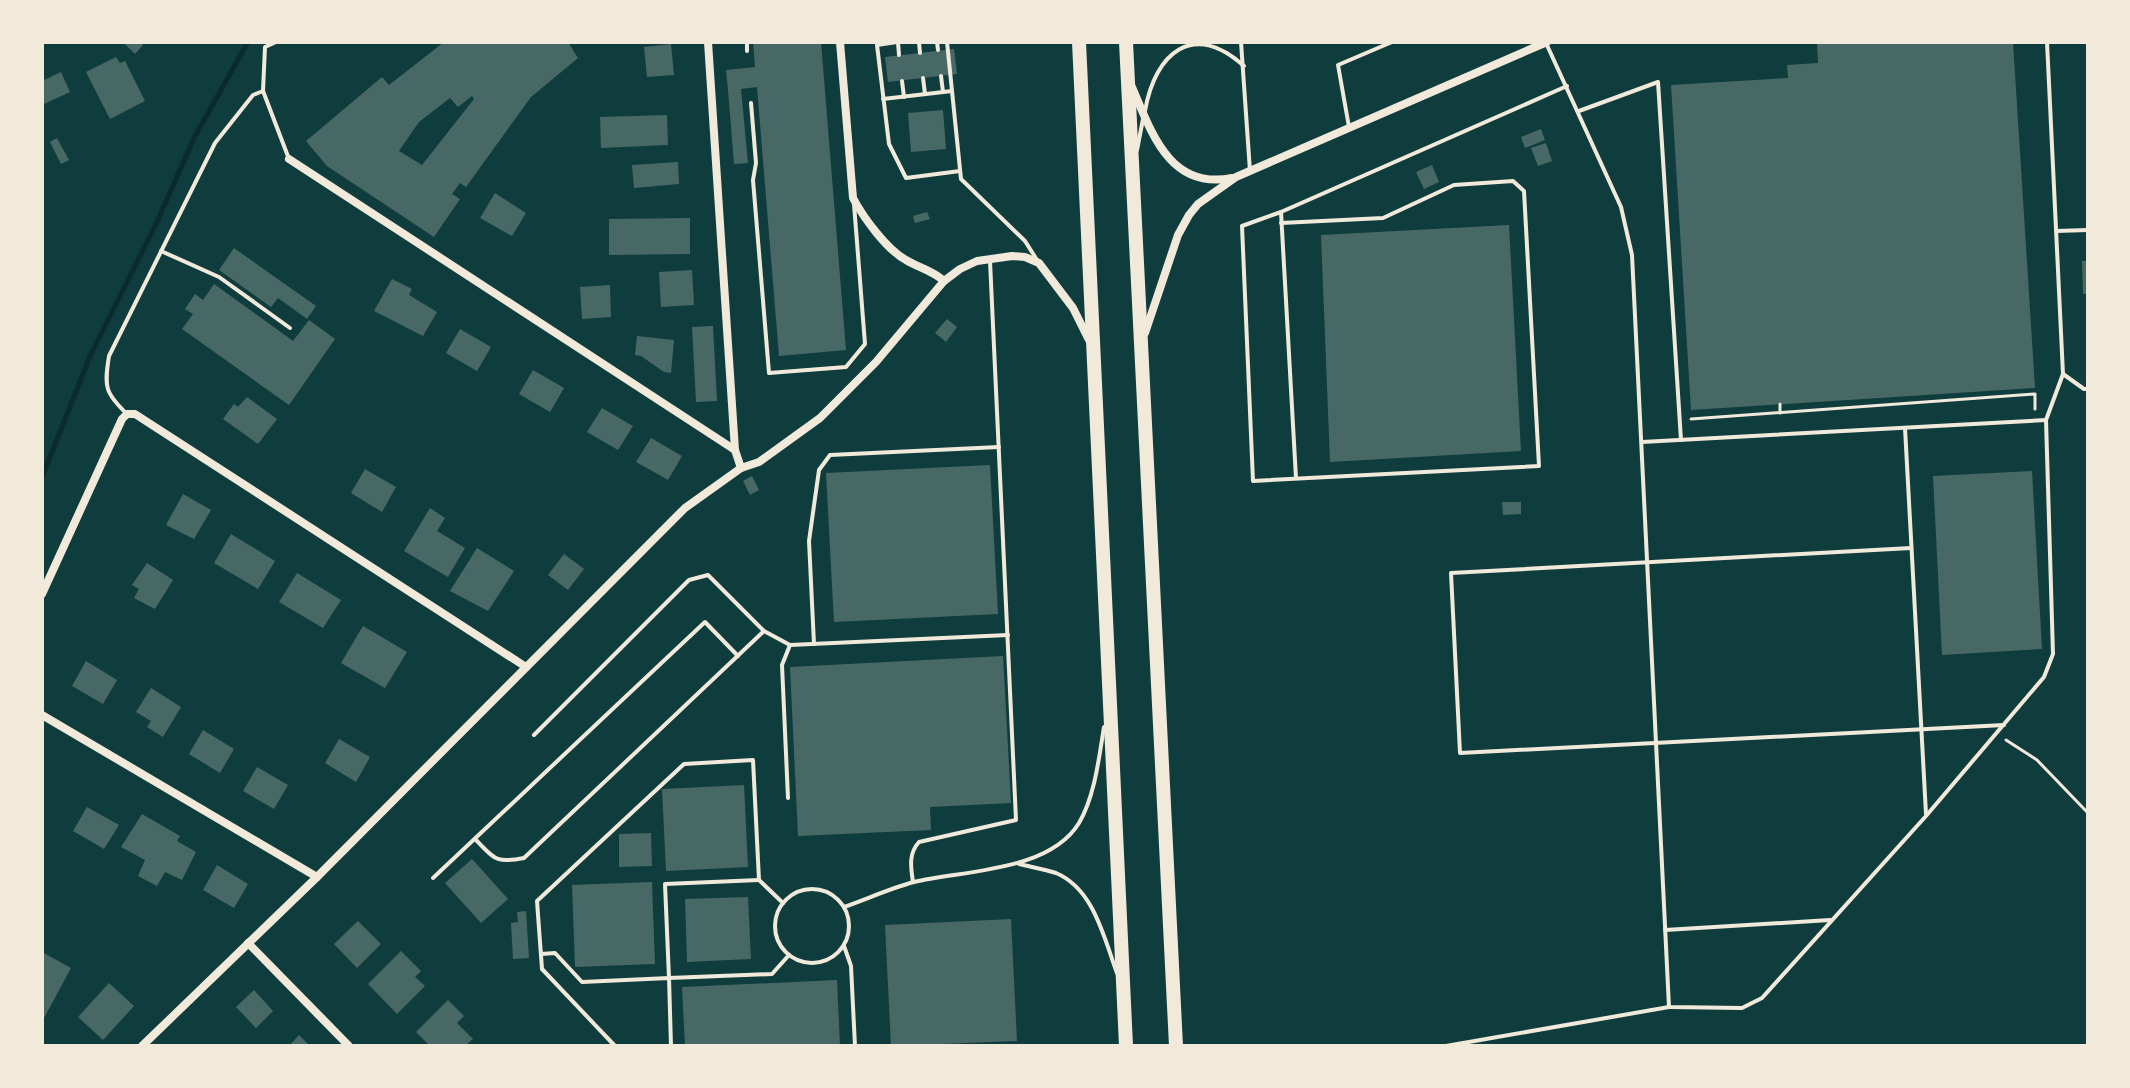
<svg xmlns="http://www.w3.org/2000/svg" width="2130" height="1088" font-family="'Work Sans',sans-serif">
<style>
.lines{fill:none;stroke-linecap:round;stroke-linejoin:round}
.stream{stroke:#0a2a2b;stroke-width:5}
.building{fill:#486865;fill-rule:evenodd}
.path{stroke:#f1e9da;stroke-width:3}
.service{stroke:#f1e9da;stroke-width:4}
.minor{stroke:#f1e9da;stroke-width:8}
.trunk{stroke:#f1e9da;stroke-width:14}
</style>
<rect width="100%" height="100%" fill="#0f3d3e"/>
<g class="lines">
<!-- stream -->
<polyline class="stream" points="42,477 91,354 156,224 195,136 248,42"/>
</g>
<!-- building -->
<g class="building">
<polygon points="123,42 140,42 143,45 135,54"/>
<path d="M444,42H568L578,58L531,97L466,187L460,183L452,194L460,199L434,237L327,166L306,141L382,77L389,85ZM472,96L474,99L422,165L399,151L419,122L450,98L458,107Z"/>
<polygon points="753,42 821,42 846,350 779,356 757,87 741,89 748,163 734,164 728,90 726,70 755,67"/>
<polygon points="1817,42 2013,42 2035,388 1691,410 1671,85 1788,78 1787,65 1818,63"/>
<polygon points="671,44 674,75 647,77 644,47"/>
<polygon points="954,49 957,74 888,82 885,57"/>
<polygon points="116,57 120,63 125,61 145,101 110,119 86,72"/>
<polygon points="61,72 70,92 42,105 42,81"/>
<polygon points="943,110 946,149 911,152 908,113"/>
<polygon points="667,115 668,145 601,148 600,117"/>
<polygon points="1541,129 1545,140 1525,148 1521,137"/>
<polygon points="57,138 69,160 61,164 50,142"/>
<polygon points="1546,143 1552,161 1538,166 1531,148"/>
<polygon points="678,162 679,184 634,188 632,165"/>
<polygon points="1432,165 1439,182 1424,189 1416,172"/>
<polygon points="495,193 526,213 512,236 480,218"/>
<polygon points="927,212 930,219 915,223 913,216"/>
<polygon points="690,218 690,254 609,255 609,219"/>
<polygon points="1509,225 1521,451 1330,462 1321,235"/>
<polygon points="234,248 316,306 307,319 278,298 271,307 219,270"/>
<polygon points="2082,261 2088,261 2088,294 2083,294"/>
<polygon points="692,270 694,305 661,307 659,272"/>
<polygon points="392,279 412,289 409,295 437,312 423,336 374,311"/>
<polygon points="214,284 293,341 309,320 335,339 289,405 182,329 193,314 185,309 195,294 203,300"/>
<polygon points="610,285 611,317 582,319 580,287"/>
<polygon points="947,319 957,327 946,342 935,333"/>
<polygon points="713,326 717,401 696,402 692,327"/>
<polygon points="460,329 491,347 477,371 446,353"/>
<polygon points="637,336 674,340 671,373 664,372 641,356 635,355"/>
<polygon points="533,370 564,388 550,412 519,394"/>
<polygon points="247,397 277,419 258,444 223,419 234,404 238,407"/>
<polygon points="602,408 633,426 618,450 587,432"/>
<polygon points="651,438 682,456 668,480 636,462"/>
<polygon points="990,465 998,614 834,622 826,473"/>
<polygon points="365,469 396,487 382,512 351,493"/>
<polygon points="2032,471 2042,649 1942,655 1933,476"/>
<polygon points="752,476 759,490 750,495 743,481"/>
<polygon points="183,494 211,510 194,539 166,525"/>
<polygon points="1502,502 1521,502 1521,514 1503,515"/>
<polygon points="430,508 445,518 437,531 465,548 448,577 404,551"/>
<polygon points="231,534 275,561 258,589 214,563"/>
<polygon points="477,548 514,571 488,611 450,591"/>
<polygon points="564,554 584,569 568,590 548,575"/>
<polygon points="147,563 173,580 155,609 134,598 139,589 132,585"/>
<polygon points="297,573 341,600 323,628 279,602"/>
<polygon points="363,626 407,652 385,688 341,663"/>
<polygon points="1003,656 1011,803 930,807 931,830 798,836 790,667"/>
<polygon points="86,661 117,680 103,704 72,686"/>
<polygon points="151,688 181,707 163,737 147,727 151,721 136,712"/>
<polygon points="203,730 234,749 220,773 189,754"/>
<polygon points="339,739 370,757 356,782 325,763"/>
<polygon points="257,767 288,785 274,809 243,791"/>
<polygon points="744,785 748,867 666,871 662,789"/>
<polygon points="87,807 119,825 104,849 73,831"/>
<polygon points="142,814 180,836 177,841 196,852 182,880 165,872 157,886 138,876 145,860 121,847"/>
<polygon points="651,833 652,866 619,867 619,834"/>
<polygon points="472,859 508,899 481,923 445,883"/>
<polygon points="217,865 248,884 234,908 203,890"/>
<polygon points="652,882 655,964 575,967 572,885"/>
<polygon points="748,897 751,959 687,962 685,899"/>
<polygon points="526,911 529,958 513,959 511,923 518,922 517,912"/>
<polygon points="1011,919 1017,1041 891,1046 885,925"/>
<polygon points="358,921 381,944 357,968 334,944"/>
<polygon points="401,951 421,971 415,977 425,986 397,1014 368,984"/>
<polygon points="42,952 71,968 44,1018 42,1017"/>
<polygon points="837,980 840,1046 685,1046 682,987"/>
<polygon points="109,983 134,1006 103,1040 78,1017"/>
<polygon points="254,990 273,1011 256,1028 236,1007"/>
<polygon points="448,1000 464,1016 457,1023 473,1039 465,1046 430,1046 416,1032"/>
<polygon points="299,1035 310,1046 289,1046"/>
</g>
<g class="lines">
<!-- path -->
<g class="path">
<polyline points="1780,404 1780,413"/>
<polyline points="1691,419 2035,394 2035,409"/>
<polyline points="2006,740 2037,760 2088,813"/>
</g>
<!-- service -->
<g class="service">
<polyline points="276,42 265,47 263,91 289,159"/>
<polyline points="747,42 747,51"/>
<polyline points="897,42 877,45 889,144 906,178 960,171"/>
<polyline points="898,42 899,55"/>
<polyline points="919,42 920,53"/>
<polyline points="937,42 938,50"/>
<polyline points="947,42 961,179 1025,241 1037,260"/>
<polyline points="1241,42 1250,171"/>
<polyline points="1546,43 1621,207 1632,255 1669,1007 1742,1008 1762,998 1926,816 2044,677 2053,654 2046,420 2063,374 2047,42"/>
<polyline points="941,76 943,92"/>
<polyline points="923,78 925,94"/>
<polyline points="902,81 904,97"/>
<polyline points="883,99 952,91"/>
<polyline points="751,103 756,163 753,180 769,373 846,367 865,344 854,204"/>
<path d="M1145,111C1155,53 1193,20 1244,66"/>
<polyline points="1579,111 1658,82 1681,440"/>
<polyline points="1349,127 1338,65 1392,42"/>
<polyline points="1137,150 1143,119"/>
<polyline points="1281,212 1242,226 1253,481 1539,466 1524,191 1513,181 1454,185 1383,218 1281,223"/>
<polyline points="2056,231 2088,230"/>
<polyline points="161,251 219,277 290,328"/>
<polyline points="2063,374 2084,389 2088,389"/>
<path d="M127,414C105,393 104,387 109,356L215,143L253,95L263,91"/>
<polyline points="1905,428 1926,814"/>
<polyline points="1642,442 2046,420"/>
<polyline points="1296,478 1281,212 1567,86"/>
<polyline points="1911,548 1451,573 1460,753 2004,725"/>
<polyline points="814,644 809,541 819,470 830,455 999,447"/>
<polyline points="534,735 689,580 708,575 764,631 790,645"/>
<polyline points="788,798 782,665 790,645 1008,635"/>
<path d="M475,839C494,858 495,864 524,858L764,631"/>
<path d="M1019,864C1031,867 1044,869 1056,873C1094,889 1104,938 1117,973"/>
<polyline points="433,878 705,622 738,656"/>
<polyline points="759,880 665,884 669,978 772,974 789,955"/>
<path d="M913,882C911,868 908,854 919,842L1016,820L990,261"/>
<circle cx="812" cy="926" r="37"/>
<path d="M844,907C867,899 891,888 914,882C964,870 1049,872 1079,823C1095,796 1099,757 1104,727"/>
<polyline points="1665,930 1830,920"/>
<polyline points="844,946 851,966 855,1046"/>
<polyline points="541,954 555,953 582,982 669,978 671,1046"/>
<polyline points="615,1046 542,969 537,901 684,764 753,760 759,880 783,903"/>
<polyline points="1446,1046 1669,1007"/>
</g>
<!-- minor -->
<g class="minor">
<polyline points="708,42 735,450"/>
<path d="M840,42L853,198C863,217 887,250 906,260C919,268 932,270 944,281"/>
<path d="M1132,87C1152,134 1170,190 1232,178"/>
<polyline points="289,159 735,450 741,468"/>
<polyline points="1145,333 1178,235 1189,215 1198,204 1236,177 1547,42"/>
<polyline points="42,594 122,419 127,414 135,414 526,667"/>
<polyline points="42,715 317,877"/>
<polyline points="248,943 349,1046"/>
<polyline points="142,1046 317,877 685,508 741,468 759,462 820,418 876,362 944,281 960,269 977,261 1012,256 1025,257 1039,263 1073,308 1089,340"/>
</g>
<!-- trunk -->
<g class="trunk">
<polyline points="1079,42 1126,1046"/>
<polyline points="1126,42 1176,1046"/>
</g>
</g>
<!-- border -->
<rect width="2130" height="1088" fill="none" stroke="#f1e9da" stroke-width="88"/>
</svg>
